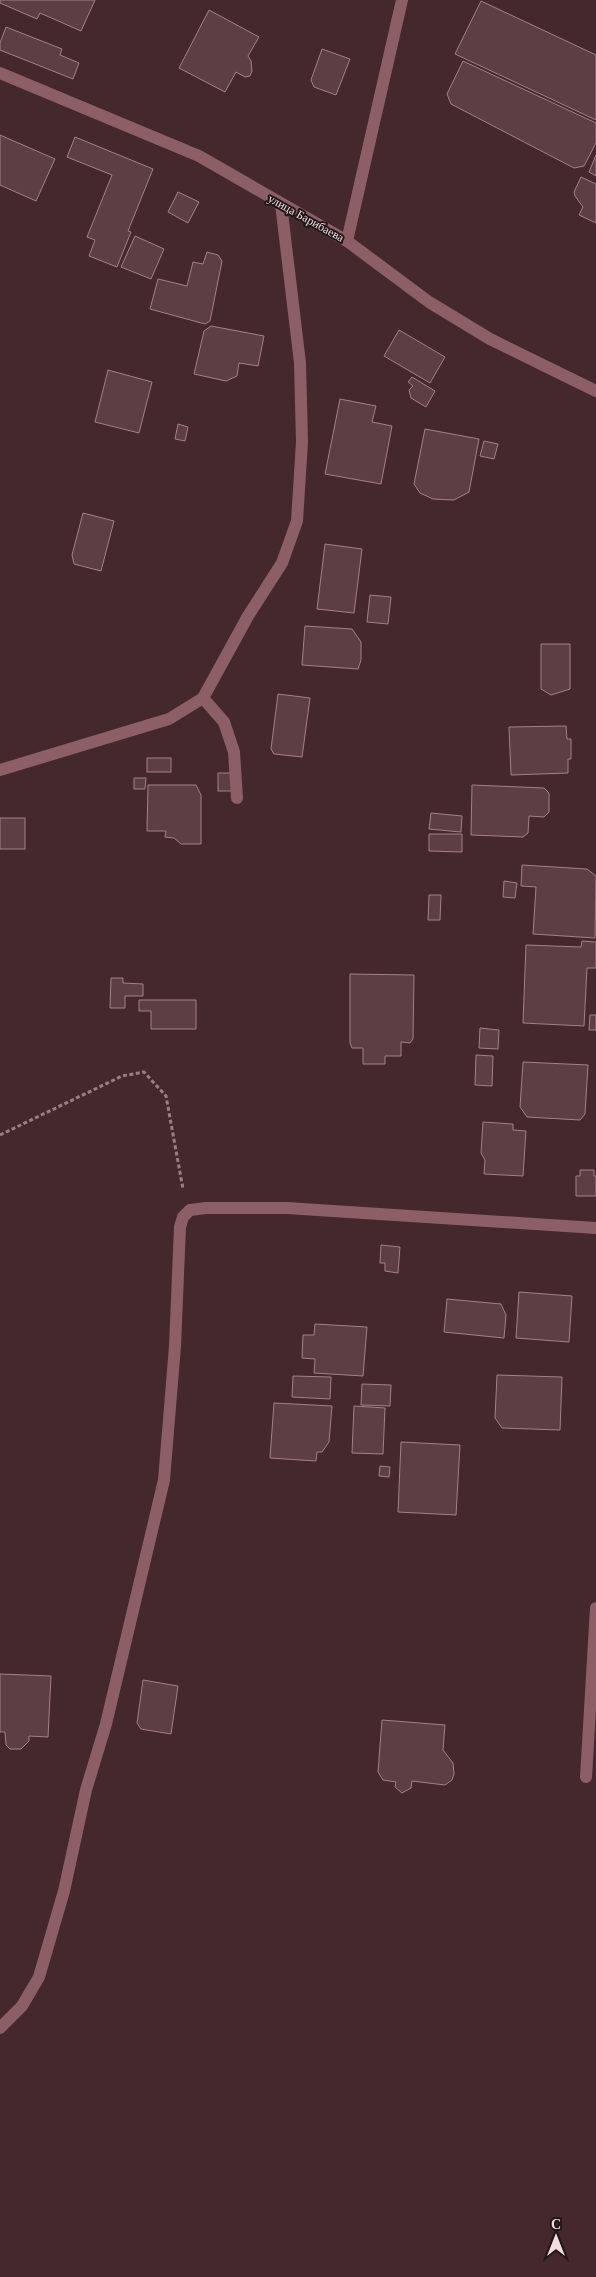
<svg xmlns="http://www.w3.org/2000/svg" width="596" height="2277" font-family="'Times New Roman',serif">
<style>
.building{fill:#5d3e42;stroke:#a58186}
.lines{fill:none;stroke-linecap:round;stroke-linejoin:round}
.path{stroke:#987f82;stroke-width:3;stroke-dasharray:4 2.5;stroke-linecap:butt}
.minor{stroke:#8b5f65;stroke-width:12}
.labels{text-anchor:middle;stroke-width:4;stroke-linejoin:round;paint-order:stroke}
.street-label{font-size:12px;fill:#f1dddf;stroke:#221517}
</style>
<rect width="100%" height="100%" fill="#45282c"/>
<!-- building -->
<g class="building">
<polygon points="0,0 95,0 81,31 40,13 37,19 0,3"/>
<polygon points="481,1 596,55 596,120 455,54"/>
<polygon points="209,10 259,37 248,56 251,61 252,71 250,76 245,77 236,72 225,92 179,68"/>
<polygon points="6,27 62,49 60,55 79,63 73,79 0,50 0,43"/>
<polygon points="322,49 350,59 336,95 314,87 311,80"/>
<polygon points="463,61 596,123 596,143 584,166 574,168 451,104 447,94"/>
<polygon points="0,135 55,159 36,201 0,185"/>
<polygon points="75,137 153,169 128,231 131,232 117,267 89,256 95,240 87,237 112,175 67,157"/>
<polygon points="596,155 596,176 589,172"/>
<polygon points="581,177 596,184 596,223 579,215 583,207 575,196 574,192"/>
<polygon points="178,192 199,202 188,223 168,212"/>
<polygon points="135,236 164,249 151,279 121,267"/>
<polygon points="207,252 218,255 222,261 210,321 205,324 150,309 158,279 187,286 193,262 203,264"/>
<polygon points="211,326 264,336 258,366 239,363 237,376 226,381 194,374 204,331"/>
<polygon points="399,330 445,357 430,383 384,356"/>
<polygon points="108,370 152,382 139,433 95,422"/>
<polygon points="412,377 435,391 426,407 411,398 409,390 413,386 408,382"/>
<polygon points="340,399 376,406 372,422 392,426 381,484 325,474"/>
<polygon points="178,424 188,427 185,441 175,439"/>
<polygon points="425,429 479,439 469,492 454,500 433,499 420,493 414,484"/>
<polygon points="484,441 498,444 494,459 480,456"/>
<polygon points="83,513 114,521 101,571 74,564 72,555"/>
<polygon points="325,544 362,549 354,613 317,609"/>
<polygon points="370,595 391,597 388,624 367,622"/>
<polygon points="305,626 352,629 361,642 361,660 358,669 302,665"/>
<polygon points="541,644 570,644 570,689 551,695 541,689"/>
<polygon points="278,694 310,698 302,757 274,754 271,749"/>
<polygon points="566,726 567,739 571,739 571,759 568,759 568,773 511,775 509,727"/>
<rect x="147" y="758" width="24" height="14"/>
<rect x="218" y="773" width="14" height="18"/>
<polygon points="134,778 146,778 145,789 134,789"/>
<polygon points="148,785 196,785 201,795 201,844 181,844 174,838 165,837 166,831 147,831"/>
<polygon points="472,785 544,788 549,793 549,812 544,817 529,816 528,833 523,837 471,835"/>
<polygon points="431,813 462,816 461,832 429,829"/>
<rect x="0" y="818" width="25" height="31"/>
<polygon points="429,834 462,834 462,852 429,851"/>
<polygon points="522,865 587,869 596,876 595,938 533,934 536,887 521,886"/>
<polygon points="504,881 517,883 515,898 503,897"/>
<polygon points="429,895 441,895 440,920 428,920"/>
<polygon points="582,941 596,942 596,968 587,968 584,1026 523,1023 526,945 581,947"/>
<polygon points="350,974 414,975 413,1039 410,1043 401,1042 401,1056 385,1056 385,1064 363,1064 363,1048 352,1048 350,1043"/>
<polygon points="111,978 123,978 123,983 143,984 143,996 125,996 125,1008 110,1008"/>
<polygon points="139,1000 196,1000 196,1029 151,1029 151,1011 139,1011"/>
<polygon points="590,1015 596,1015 596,1030 589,1030"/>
<polygon points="480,1028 499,1030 498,1049 479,1048"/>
<polygon points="476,1055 493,1056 492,1086 475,1085"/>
<polygon points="523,1062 588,1065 585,1114 580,1120 527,1117 520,1107"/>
<polygon points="483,1122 513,1124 513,1130 526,1131 523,1176 484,1174 485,1160 481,1153"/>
<polygon points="580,1170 594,1170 594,1176 596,1176 596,1196 576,1196 576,1176 580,1176"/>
<polygon points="381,1245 400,1247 398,1273 385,1271 385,1263 380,1263"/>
<polygon points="519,1292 572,1296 569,1342 516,1338"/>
<polygon points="447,1299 501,1304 506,1315 504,1338 444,1332"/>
<polygon points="315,1324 367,1327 363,1376 314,1373 315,1359 302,1358 303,1335 314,1335"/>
<polygon points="497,1375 562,1377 560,1430 502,1428 495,1418"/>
<polygon points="293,1376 331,1377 330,1399 292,1397"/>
<polygon points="362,1384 391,1385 390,1406 361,1405"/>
<polygon points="274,1403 332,1406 329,1442 322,1452 317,1452 316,1461 270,1458"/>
<polygon points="354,1406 385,1408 383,1454 352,1453"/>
<polygon points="401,1442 460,1445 456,1515 398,1512"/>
<polygon points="380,1466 390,1467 389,1477 379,1476"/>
<polygon points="0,1674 51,1676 48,1737 29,1736 29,1741 21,1749 10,1749 6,1745 5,1732 0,1732"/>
<polygon points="143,1680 178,1686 171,1734 141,1729 137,1723"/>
<polygon points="382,1720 445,1725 443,1750 453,1763 454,1774 452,1780 445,1785 412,1781 411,1788 402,1793 395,1787 396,1782 383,1780 378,1772"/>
</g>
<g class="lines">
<!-- path -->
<polyline class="path" points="0,1135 122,1076 144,1072 166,1096 183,1189"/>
<!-- minor -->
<g class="minor">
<polyline points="0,73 199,156 347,241 429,302 490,339 596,391"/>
<polyline points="347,241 402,0"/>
<polyline points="203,698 224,722 234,752 237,798"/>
<polyline points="0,770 169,719 203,698 248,616 282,563 297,521 302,442 300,363 281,204"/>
<polyline points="586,1777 596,1608"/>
<polyline points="0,2028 22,2006 39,1977 64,1891 86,1790 106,1724 164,1480 175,1346 180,1227 183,1217 190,1210 206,1208 287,1208 596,1228"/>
</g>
</g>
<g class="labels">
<!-- street labels -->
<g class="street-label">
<text transform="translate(306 218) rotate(29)" y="4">улица Барибаева</text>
</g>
</g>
<!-- north arrow -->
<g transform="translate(556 2237)" stroke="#221517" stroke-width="4" paint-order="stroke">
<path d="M0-4L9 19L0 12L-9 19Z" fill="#f1dddf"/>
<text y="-8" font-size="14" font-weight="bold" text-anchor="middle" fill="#f1dddf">С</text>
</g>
</svg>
